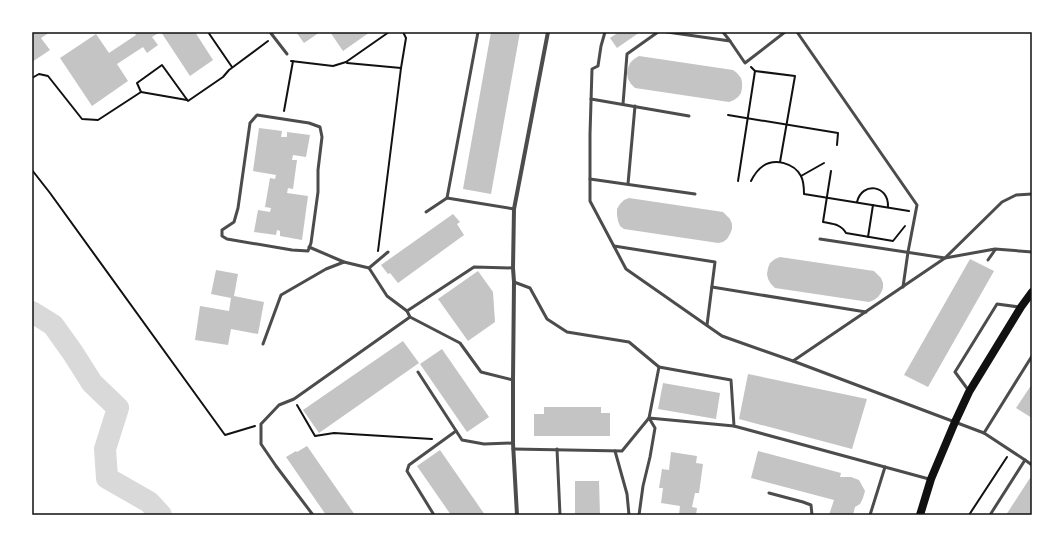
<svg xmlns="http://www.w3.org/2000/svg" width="1064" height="547" font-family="Lato,sans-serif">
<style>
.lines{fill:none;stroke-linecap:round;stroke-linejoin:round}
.river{stroke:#d9d9d9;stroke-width:22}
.building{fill:#c4c4c4}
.path{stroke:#111;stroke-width:2}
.service{stroke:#4c4c4c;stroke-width:3}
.minor{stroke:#4c4c4c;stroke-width:4}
.secondary{stroke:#111;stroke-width:8}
.neatline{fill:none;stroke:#111;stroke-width:1.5}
</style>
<rect width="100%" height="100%" fill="#fff"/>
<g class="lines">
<!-- river -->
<polyline class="river" points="32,312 53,325 73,353 92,383 118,408 105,449 107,478 149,502 161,515"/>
</g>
<!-- building -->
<g class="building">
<polygon points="32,32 50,32 41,38 50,50 32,62"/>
<polygon points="134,32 160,32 152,37 158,45 147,53 143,47 117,64 128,81 92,106 60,58 96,34 109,53 136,35"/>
<polygon points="161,32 195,32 213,60 190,76"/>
<polygon points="296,32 320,32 304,43"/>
<polygon points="330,32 370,32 343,51"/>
<polygon points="491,32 520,32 491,194 463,189"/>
<polygon points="619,32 640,32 617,48 610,38"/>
<polygon points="639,56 733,70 737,73 741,78 742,82 742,88 741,93 738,97 734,100 729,102 635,88 631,84 628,79 627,73 628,68 630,63 634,59"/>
<polygon points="259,128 282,131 281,137 287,137 287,132 310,135 306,157 293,155 292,160 297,160 293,189 288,188 287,193 308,196 302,240 280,236 280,231 277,230 276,235 254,232 258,210 270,212 271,208 265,207 270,178 275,179 276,175 253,171"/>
<polygon points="629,198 723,212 730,219 732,224 732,229 730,234 727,239 723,242 718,243 624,229 620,226 618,221 617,215 617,209 620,204 624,200"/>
<polygon points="453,214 460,222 457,224 464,235 398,283 390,273 388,274 381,265"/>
<polygon points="780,257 874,271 881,278 883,283 883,288 881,293 878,297 874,300 869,302 775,288 771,284 768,279 767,274 768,268 770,263 775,259"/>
<polygon points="970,259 994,271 928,387 904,375"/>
<polygon points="216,270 238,274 234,296 264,302 258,334 231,329 228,345 195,340 200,306 229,311 231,298 211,294"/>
<polygon points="478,271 493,292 495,322 468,341 438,299"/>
<polygon points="403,341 419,363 319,433 303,410"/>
<polygon points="442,349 489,417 467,432 420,364"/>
<polygon points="748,374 867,399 852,449 739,419"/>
<polygon points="663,383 720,393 716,419 658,409"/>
<polygon points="1032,384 1032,418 1016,408"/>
<polygon points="544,407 601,407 601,413 610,413 610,436 534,436 534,414 544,414"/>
<polygon points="307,446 355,515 326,515 286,457 296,451 297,452"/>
<polygon points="440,450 485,515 451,515 417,466"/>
<polygon points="758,451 841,473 840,477 851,477 859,480 865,491 863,498 860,504 855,507 853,515 829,515 834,500 751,478"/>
<polygon points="671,452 697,456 696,463 703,464 699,493 695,493 692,507 697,508 696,515 679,515 680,506 661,503 663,488 659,488 662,469 669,470"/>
<polygon points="1030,478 1032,479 1032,515 1006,515"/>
<polygon points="575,481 599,481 600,515 575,515"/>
</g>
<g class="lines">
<!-- path -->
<g class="path">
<polyline points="208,32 232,67"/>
<polyline points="291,61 333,66 346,62 389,32"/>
<polyline points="347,63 401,68"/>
<polyline points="755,71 795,76 780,162"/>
<polyline points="32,78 39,74 48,76 82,119 98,120 141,92 137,83 162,65 188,101 223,77 229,70 268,41"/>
<polyline points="141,92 187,100"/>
<polyline points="284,111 293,61"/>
<polyline points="728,115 838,133 837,145"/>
<polyline points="32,170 50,193 225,435 255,426"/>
<path d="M831,171L823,222C833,224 841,224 846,233L893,241L905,226"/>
<polyline points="801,176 824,163"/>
<polyline points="738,181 755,71 751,67"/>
<path d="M751,181C754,175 757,170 763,166C775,158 794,163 801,176C804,182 804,188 804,194L909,211"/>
<path d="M857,202C862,181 889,185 888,207"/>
<polyline points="868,237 873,205"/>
<polyline points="378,251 401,68 406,38 403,32"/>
<polyline points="297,405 315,436 334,433 432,439"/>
<polyline points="969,515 1007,457"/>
</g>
<!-- service -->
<g class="service">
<polyline points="270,32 287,54"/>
<polyline points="478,32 447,198 514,209"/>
<polyline points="605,32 601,46 598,66 592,69 590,134 590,201 626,269 722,336 793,361 984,433 1025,460 990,515"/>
<polyline points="667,32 730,41 723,32"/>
<polyline points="797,32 917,205 908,252 903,287"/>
<polyline points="730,41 745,63 785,32"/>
<polyline points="591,99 689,116"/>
<polyline points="623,104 627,54 658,32"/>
<polygon points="257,115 309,123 320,127 322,137 318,170 318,192 311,243 308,251 292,250 227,239 222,236 222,230 234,222 238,208 250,123"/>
<polyline points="590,179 695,194"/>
<polyline points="628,184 635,106"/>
<polyline points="426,212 447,198"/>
<polyline points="820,239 945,258 995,249 1032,252"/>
<polyline points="614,246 715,262 707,325"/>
<polyline points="309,247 344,262 369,268"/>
<polyline points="388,252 369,268 387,296 407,311 474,267 513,268"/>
<polyline points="988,260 995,250"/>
<polyline points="514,282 530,288 547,319 567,332 629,342 659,367 731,380 734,426 929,479"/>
<polyline points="712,287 866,312"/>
<polyline points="407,311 410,317 460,343 481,372 513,380"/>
<polyline points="263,344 281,295 326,269 344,262"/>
<polyline points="793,361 945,258 1002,202 1016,195 1032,194"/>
<polyline points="418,372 462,440 484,444 513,443"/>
<polyline points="969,391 955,372 997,304 1019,307"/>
<polyline points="984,433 1032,356"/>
<polyline points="513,449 622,451 649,418 659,367"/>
<polyline points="557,449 560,515"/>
<polyline points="615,451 627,494 629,515"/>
<polyline points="1025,460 1032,465"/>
<polyline points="769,493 803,502 811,505 812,515"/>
<polyline points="313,515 276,466 261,444 261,424 279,405 294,399 410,317"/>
<polyline points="434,515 407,471 409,465 456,431"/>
<polyline points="639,515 643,486 650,457 655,428 649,418 734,426"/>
<polyline points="870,515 885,467"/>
</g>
<!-- minor -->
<polyline class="minor" points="517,515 513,443 513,380 514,282 513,268 514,209 548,32"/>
<!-- secondary -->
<polyline class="secondary" points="920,515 931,479 955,422 969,392 1021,307 1032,292"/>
</g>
<!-- border -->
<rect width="1064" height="547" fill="none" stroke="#ffffff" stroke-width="66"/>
<rect x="33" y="33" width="998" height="481" class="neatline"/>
</svg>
